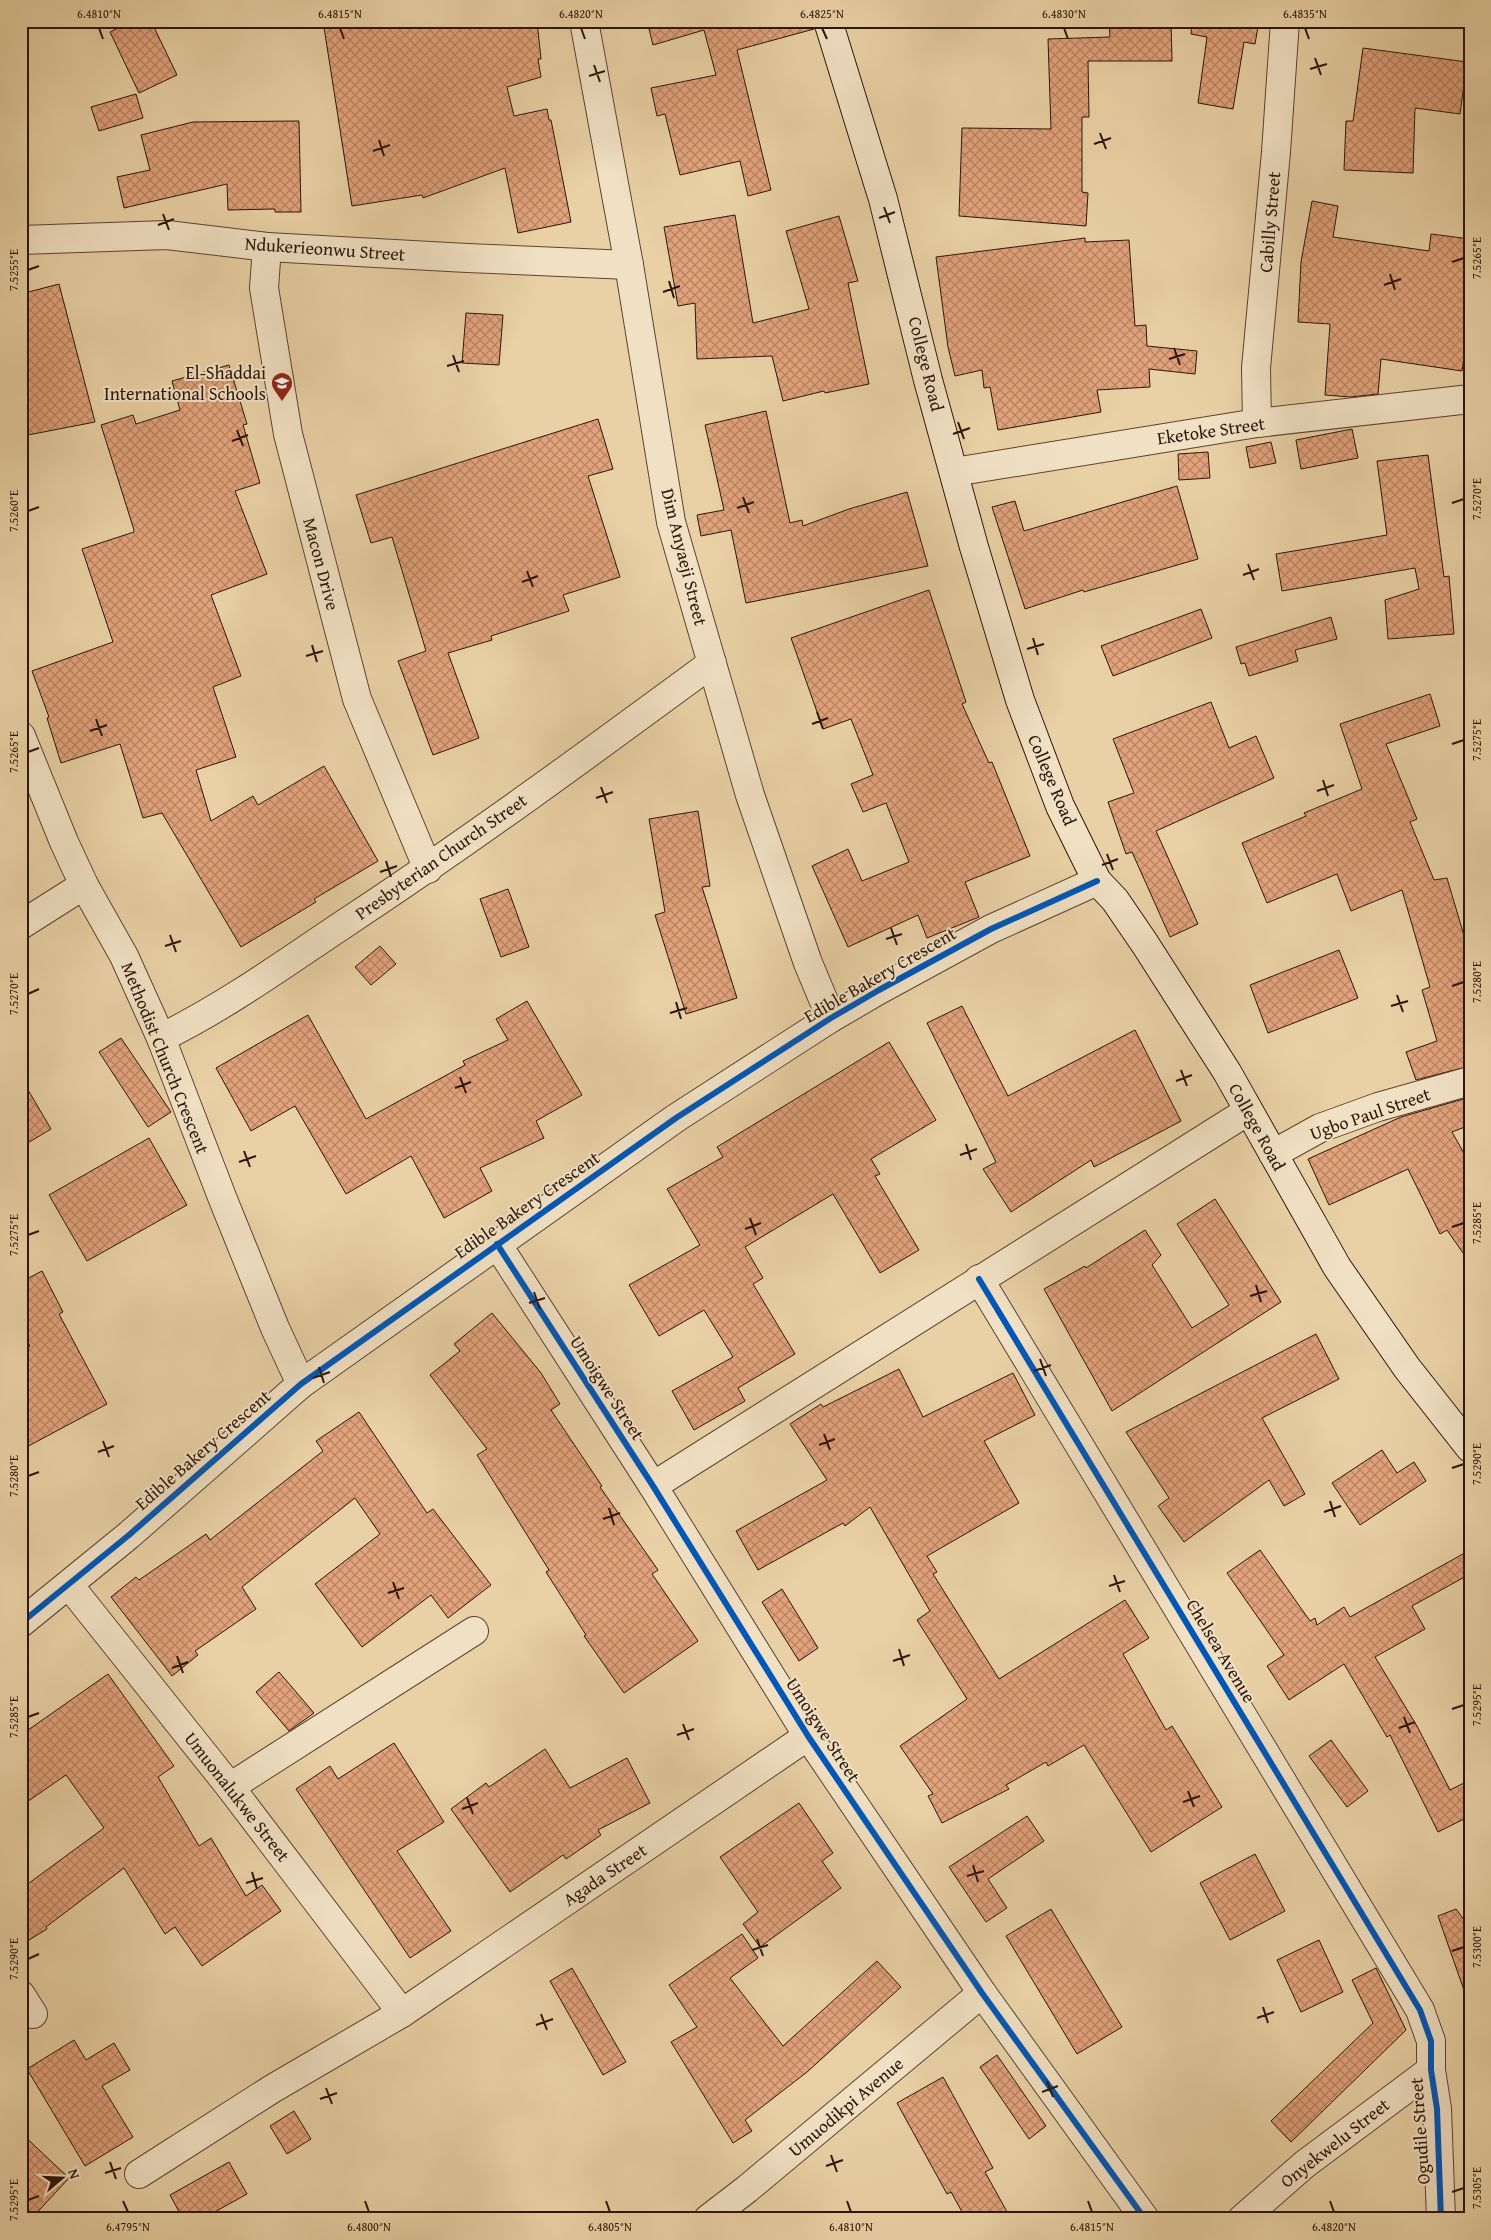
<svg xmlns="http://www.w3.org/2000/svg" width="1491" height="2240" font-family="'Gentium Book Plus',serif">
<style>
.building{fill:url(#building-cross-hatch);stroke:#2c150b}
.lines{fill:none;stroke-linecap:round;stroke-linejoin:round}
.minor-casing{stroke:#5b4432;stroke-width:30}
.secondary-casing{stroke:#2c150b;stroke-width:30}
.minor{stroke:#f1e1c4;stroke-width:28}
.secondary{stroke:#f1e1c4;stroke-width:28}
.cycleway-casing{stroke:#f1e1c4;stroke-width:9}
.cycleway{stroke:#0057b8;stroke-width:6}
.ticks{fill:none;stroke:#2c150b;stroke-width:2}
.labels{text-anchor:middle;stroke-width:4;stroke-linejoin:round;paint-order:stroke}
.street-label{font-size:18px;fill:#2c150b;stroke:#f1e1c4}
.poi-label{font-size:18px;fill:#2c150b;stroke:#f1e1c4;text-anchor:end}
.neatline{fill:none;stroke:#2c150b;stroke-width:2}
.ticks-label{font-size:12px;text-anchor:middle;fill:#2c150b}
</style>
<defs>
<pattern id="building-cross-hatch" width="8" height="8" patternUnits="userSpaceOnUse" patternTransform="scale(1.25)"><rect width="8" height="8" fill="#e2a27b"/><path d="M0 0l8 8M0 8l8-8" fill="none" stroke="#b78363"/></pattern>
</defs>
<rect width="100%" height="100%" fill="#e9d1a5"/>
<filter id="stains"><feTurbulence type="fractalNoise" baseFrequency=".004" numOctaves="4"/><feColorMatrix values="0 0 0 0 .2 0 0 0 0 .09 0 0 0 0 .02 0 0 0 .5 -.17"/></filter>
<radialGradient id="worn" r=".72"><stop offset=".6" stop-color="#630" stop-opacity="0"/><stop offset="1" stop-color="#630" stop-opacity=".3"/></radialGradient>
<!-- building -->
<g class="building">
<polygon points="133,21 151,21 177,75 139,93 110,32"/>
<polygon points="323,21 537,21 541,59 538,59 541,77 507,87 514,116 547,109 549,120 551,120 571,222 518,233 505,168 423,198 422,195 352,206"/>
<polygon points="647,21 813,21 814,29 737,50 771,190 748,196 740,161 680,175 665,114 657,116 651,88 716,75 704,30 653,45"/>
<polygon points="1109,21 1171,21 1172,61 1088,61 1089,117 1082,117 1082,192 1088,193 1086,226 959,216 962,128 1051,129 1048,39 1110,37"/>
<polygon points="1192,21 1259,21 1255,44 1244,42 1233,109 1198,103 1207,37 1191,34"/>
<polygon points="1363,48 1467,62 1460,114 1415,108 1413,173 1344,170 1346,121 1353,121"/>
<polygon points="136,94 143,118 99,131 91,107"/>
<polygon points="299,121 301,212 275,212 275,209 228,210 227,184 124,208 117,177 150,170 141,135 193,122"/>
<polygon points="1312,201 1338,206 1333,237 1429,251 1431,234 1470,239 1470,316 1462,371 1381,359 1378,394 1350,397 1325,395 1330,324 1298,322 1301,262"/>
<polygon points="735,215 753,323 809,309 786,231 839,216 858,281 848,283 869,384 825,393 824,391 783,401 772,356 697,359 695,303 678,306 664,227"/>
<polygon points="1085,238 1085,242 1129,240 1135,326 1146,325 1147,346 1197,351 1195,374 1149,369 1150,387 1097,390 1101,412 998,430 990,387 984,388 982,370 955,376 948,347 936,257"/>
<polygon points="59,284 95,422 28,435 27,429 21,430 21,294"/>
<polygon points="466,313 503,315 499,365 462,363"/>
<polygon points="229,365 247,424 243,425 260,483 235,491 267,574 211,595 241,676 213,687 236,757 196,770 211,821 253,796 258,805 324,766 378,861 314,899 316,902 241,947 162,813 143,818 120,744 61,763 47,718 49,717 32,671 113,642 82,549 134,532 134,530 101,425 133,415 136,424 180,410 172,381"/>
<polygon points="766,411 790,523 802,520 803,526 849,509 907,492 928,566 746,603 731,530 701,536 697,515 724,510 705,425"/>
<polygon points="598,419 613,469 588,476 620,577 563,595 569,611 491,636 492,640 448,653 479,738 433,755 398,661 426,651 392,537 371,543 356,495"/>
<polygon points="1352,429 1358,458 1301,469 1296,440"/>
<polygon points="1271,442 1276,463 1250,468 1246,447"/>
<polygon points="1208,452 1210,478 1179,480 1178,454"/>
<polygon points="1428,455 1444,577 1449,576 1454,634 1388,639 1385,600 1419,589 1415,568 1282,591 1276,554 1387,535 1377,461"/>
<polygon points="1177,486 1198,559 1084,592 1083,590 1025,609 992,507 1015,501 1024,531"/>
<polygon points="929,590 966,702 962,704 989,763 992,762 1030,856 965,882 979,917 927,938 918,915 848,947 812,866 848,849 862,881 909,862 886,803 863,812 851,784 873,775 851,719 823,729 791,638"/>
<polygon points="1201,609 1212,638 1113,676 1101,646"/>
<polygon points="1331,617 1337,639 1295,650 1298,661 1249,676 1245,663 1241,664 1236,647"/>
<polygon points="1430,694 1440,726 1386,744 1417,819 1410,822 1434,880 1447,878 1470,956 1470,1066 1416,1080 1406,1052 1437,1041 1422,990 1430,987 1402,890 1351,911 1337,874 1267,903 1242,843 1306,816 1304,813 1362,789 1340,724"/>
<polygon points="1211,702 1229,748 1256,736 1274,778 1156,831 1198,924 1170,937 1132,852 1126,854 1108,802 1134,793 1113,739"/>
<polygon points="698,811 710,886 702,887 737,998 686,1014 655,915 665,912 649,819"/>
<polygon points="508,889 529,947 501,957 480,899"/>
<polygon points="380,946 396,964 371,985 355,967"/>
<polygon points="1339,950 1358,998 1268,1033 1250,985"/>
<polygon points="527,1001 582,1095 536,1121 544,1138 480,1168 492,1191 444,1218 411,1156 346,1194 295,1106 251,1131 216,1068 308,1015 366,1119 465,1065 463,1061 508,1040 496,1019"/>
<polygon points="962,1006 1008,1096 1135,1030 1181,1121 1094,1167 1091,1160 1011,1212 983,1169 996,1162 927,1023"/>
<polygon points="121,1038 171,1112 148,1127 99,1052"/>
<polygon points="889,1042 936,1120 871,1159 880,1174 875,1176 919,1250 880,1273 833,1194 745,1247 763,1278 753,1284 795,1354 738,1388 745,1401 694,1430 672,1391 733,1357 704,1310 659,1336 629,1285 700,1245 667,1189 723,1157 717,1147"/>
<polygon points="21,1078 51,1129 21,1147"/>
<polygon points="1470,1097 1470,1125 1452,1132 1470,1164 1470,1263 1447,1230 1440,1234 1408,1169 1329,1205 1308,1159 1401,1117"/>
<polygon points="149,1138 187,1205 87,1261 49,1195"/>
<polygon points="1215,1199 1281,1302 1112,1411 1044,1289 1085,1266 1086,1268 1145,1230 1161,1255 1152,1265 1192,1328 1229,1305 1177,1224"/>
<polygon points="42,1271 63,1312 59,1314 107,1404 21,1450 21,1351 30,1346 21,1329 21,1282"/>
<polygon points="492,1313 541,1373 560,1404 551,1410 602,1486 600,1487 658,1570 652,1574 698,1641 624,1693 584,1636 586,1635 546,1572 549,1570 477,1455 487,1449 430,1375 460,1351 454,1344"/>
<polygon points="1316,1334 1339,1379 1262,1418 1305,1494 1284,1506 1269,1480 1184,1542 1158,1506 1169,1498 1126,1432"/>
<polygon points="899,1369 923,1417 1013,1373 1035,1415 984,1441 1019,1503 927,1556 937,1572 933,1574 999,1679 1125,1600 1149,1638 1123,1654 1166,1730 1172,1726 1222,1807 1151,1852 1084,1745 1048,1766 1046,1762 1006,1785 1009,1789 942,1823 928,1796 933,1794 900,1746 967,1699 917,1620 930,1611 870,1507 845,1526 843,1523 758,1570 736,1531 827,1480 790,1424 821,1404 823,1407"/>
<polygon points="359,1412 427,1513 433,1509 491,1585 448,1618 431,1595 362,1647 315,1584 380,1534 355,1498 242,1587 256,1609 195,1651 198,1655 172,1676 111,1597 136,1577 139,1580 206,1534 210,1540 323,1451 316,1441"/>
<polygon points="1382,1450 1397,1473 1414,1462 1426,1481 1360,1525 1332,1483"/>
<polygon points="1260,1550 1310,1621 1315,1618 1317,1625 1344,1607 1350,1617 1470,1550 1470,1574 1412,1606 1425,1629 1375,1657 1417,1726 1450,1790 1470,1780 1470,1816 1438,1832 1390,1735 1387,1737 1344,1664 1289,1700 1267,1666 1284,1655 1227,1573"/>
<polygon points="782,1589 818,1648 799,1661 762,1602"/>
<polygon points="279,1672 314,1713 289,1731 256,1692"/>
<polygon points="108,1674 174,1766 158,1777 199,1846 211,1838 246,1896 262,1885 281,1911 202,1966 175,1927 165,1934 124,1868 46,1927 47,1929 21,1945 21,1889 104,1828 66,1775 21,1806 21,1735"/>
<polygon points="1331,1740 1368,1791 1347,1807 1309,1756"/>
<polygon points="394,1743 444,1822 397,1851 451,1931 410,1958 296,1789 330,1766 338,1779"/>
<polygon points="545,1749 570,1788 627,1758 650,1803 598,1830 601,1835 566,1859 563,1855 510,1892 451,1809 486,1783 489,1787"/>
<polygon points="799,1803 833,1853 822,1861 841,1888 760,1947 743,1924 758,1912 720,1857"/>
<polygon points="1027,1816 1044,1841 988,1879 1007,1908 986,1922 949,1867"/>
<polygon points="1255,1854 1285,1911 1230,1940 1200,1883"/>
<polygon points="1051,1909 1122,2027 1077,2054 1006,1936"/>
<polygon points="1456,1909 1470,1928 1470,1996 1466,1996 1438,1916"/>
<polygon points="742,1934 758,1958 730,1978 783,2046 877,1961 901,1987 807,2072 745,2120 752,2131 733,2143 671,2042 697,2027 669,1985"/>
<polygon points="1319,1940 1343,1992 1301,2012 1277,1960"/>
<polygon points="572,1968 626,2062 603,2075 550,1981"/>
<polygon points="1376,1968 1406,2030 1291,2142 1271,2121 1373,2023 1352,1980"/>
<polygon points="74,2040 86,2060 114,2043 130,2070 102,2086 133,2137 85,2166 27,2069"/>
<polygon points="997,2055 1046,2126 1029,2139 980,2067"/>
<polygon points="943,2077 993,2168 985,2172 1011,2219 966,2219 951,2192 947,2194 897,2103"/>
<polygon points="294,2111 311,2139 287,2154 270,2126"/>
<polygon points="21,2133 69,2178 31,2219 21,2219"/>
<polygon points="229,2162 247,2194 202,2219 183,2219 170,2195"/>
</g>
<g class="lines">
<!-- minor casing -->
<g class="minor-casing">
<g id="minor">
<polyline points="584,21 629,265 671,522 750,795 808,963 831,1018"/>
<polyline points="21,240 167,235 267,247 467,258 629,265"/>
<polyline points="267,247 264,288 288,434 357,699 428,869"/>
<polyline points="1257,423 1256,368 1276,152 1285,21"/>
<polyline points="954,472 1257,423 1470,399"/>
<polyline points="21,736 64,842 84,885 124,956 161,1038 222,1197 275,1328 301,1384"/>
<polyline points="21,925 84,885"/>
<path d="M161,1038C226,1006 284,964 344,924C470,841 591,752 712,663"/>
<polyline points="1273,1154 1320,1128 1378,1107 1470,1081"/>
<polyline points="497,1244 653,1486 808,1736 982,1993 1145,2219"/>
<polyline points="979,1279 1420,2010 1431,2041 1431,2070 1437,2109 1441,2219"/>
<polyline points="653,1486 1248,1111"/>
<polyline points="69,1585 230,1787 402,2013"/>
<polyline points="21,1623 129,1535 301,1384 676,1118 831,1018 879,990 991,929 1097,881"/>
<polyline points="230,1787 474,1631"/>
<polyline points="21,1995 33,2014"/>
<polyline points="139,2174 272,2089 402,2013 808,1736"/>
<polyline points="708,2219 747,2189 982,1993"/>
<polyline points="1242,2219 1305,2164 1431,2070"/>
</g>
</g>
<!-- secondary casing -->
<g class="secondary-casing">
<polyline id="secondary" points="828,21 883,199 928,380 974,547 1020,700 1060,806 1097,881 1115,900 1145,944 1227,1072 1337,1267 1407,1368 1470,1448"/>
</g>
<!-- minor -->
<use href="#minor" class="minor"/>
<!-- secondary -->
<use href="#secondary" class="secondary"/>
<!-- cycleway casing -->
<g class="cycleway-casing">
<g id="cycleway">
<polyline points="497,1244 653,1486 808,1736 982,1993 1145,2219"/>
<polyline points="979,1279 1420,2010 1431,2041 1431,2070 1437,2109 1441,2219"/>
<polyline points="21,1623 129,1535 301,1384 676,1118 831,1018 879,990 991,929 1097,881"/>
</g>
</g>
<!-- cycleway -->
<use href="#cycleway" class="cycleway"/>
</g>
<!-- ticks -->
<path class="ticks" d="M99,28L103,39M340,28L344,39M581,28L585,39M822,28L827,39M1064,28L1068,39M1305,28L1309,39M1315,58L1321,75M594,65L600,82M1310,69L1327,64M589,76L605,71M1100,133L1106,149M379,140L384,156M1094,144L1111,138M373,151L390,145M884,207L890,223M163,214L169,230M879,218L895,212M158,225L174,219M1452,262L1464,258M28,270L39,266M1390,274L1395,290M669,281L674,298M1384,285L1401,279M663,292L680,286M1174,348L1180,365M453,355L459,372M1169,359L1185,354M447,366L464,361M958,422L964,439M237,430L243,446M953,434L970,428M232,441L248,435M743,497L749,513M1452,503L1464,499M737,508L754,502M28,511L39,507M1248,564L1254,580M527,571L533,587M1243,575L1259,569M522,582L538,576M1033,638L1038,655M312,645L317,662M1027,649L1044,644M306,656L323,651M817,712L823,729M96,719L102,736M812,724L828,718M90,731L107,725M1452,744L1464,740M28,752L39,748M1323,780L1328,796M601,787L607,803M1317,791L1334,785M596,798L613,792M1107,854L1113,870M386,861L391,877M1102,865L1118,859M380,872L397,866M891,928L897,945M170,935L176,952M886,939L902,934M165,946L181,941M1452,986L1464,982M28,994L39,989M1397,995L1403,1012M676,1002L681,1019M1391,1006L1408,1001M670,1013L687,1008M1181,1070L1187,1086M460,1077L466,1093M1176,1081L1192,1075M455,1088L471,1082M966,1144L971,1160M244,1151L250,1167M960,1155L977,1149M239,1162L256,1156M750,1218L756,1235M1452,1227L1464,1223M745,1229L761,1223M28,1235L39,1231M1256,1285L1261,1302M534,1292L540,1309M1250,1296L1267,1291M529,1303L545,1298M1040,1359L1046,1376M319,1367L324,1383M1034,1371L1051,1365M313,1378L330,1372M824,1434L830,1450M103,1441L109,1457M819,1445L835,1439M98,1452L114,1446M1452,1468L1464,1464M28,1476L39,1472M1330,1501L1335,1517M609,1508L614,1525M1324,1512L1341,1506M603,1519L620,1513M1114,1575L1120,1592M393,1582L399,1599M1109,1586L1125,1581M388,1593L404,1588M899,1649L904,1666M177,1656L183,1673M893,1661L910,1655M172,1668L188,1662M1452,1709L1464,1705M28,1717L39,1713M1404,1717L1410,1733M683,1724L689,1740M1399,1728L1415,1722M677,1735L694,1729M1188,1791L1194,1807M467,1798L473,1814M1183,1802L1200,1796M462,1809L478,1803M973,1865L978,1882M252,1872L257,1889M967,1876L984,1871M246,1883L263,1878M757,1939L763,1956M752,1950L768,1945M1452,1951L1464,1947M28,1959L39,1954M1263,2007L1268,2023M541,2014L547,2030M1257,2018L1274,2012M536,2025L553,2019M1047,2081L1053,2097M326,2088L332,2104M1042,2092L1058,2086M320,2099L337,2093M831,2155L837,2172M110,2162L116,2179M826,2166L843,2160M105,2173L121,2168M1452,2192L1464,2188M28,2200L39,2196M123,2201L128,2212M365,2201L369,2212M606,2201L610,2212M847,2201L851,2212M1088,2201L1092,2212M1330,2201L1334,2212"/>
<!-- icons -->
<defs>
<g id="school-pin" transform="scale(1.125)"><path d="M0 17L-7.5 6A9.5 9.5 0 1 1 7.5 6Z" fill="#8f2418" stroke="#f1e1c4"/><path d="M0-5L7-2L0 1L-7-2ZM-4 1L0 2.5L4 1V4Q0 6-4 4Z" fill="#fff"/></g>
</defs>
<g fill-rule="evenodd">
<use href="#school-pin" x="282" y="383"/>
</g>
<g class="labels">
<!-- street labels -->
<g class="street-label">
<text transform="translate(1270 222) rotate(-85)" y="6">Cabilly Street</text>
<text transform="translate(325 249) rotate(4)" y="6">Ndukerieonwu Street</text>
<text transform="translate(926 364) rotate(76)" y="6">College Road</text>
<text transform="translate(1211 431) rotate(-8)" y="6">Eketoke Street</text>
<text transform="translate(684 557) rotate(76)" y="6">Dim Anyaeji Street</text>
<text transform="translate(321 564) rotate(75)" y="6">Macon Drive</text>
<text transform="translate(1052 780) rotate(67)" y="6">College Road</text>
<text transform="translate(441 857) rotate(-35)" y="6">Presbyterian Church Street</text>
<text transform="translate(880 975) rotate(-30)" y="6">Edible Bakery Crescent</text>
<text transform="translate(165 1058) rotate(68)" y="6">Methodist Church Crescent</text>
<text transform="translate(1370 1114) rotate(-19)" y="6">Ugbo Paul Street</text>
<text transform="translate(1257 1127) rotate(61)" y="6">College Road</text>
<text transform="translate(527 1205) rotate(-35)" y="6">Edible Bakery Crescent</text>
<text transform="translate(607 1388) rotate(57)" y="6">Umoigwe Street</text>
<text transform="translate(203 1450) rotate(-41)" y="6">Edible Bakery Crescent</text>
<text transform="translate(1221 1651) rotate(59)" y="6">Chelsea Avenue</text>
<text transform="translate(823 1730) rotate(57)" y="6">Umoigwe Street</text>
<text transform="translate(237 1797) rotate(52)" y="6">Umuonalukwe Street</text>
<text transform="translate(605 1875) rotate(-34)" y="6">Agada Street</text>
<text transform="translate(846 2107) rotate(-40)" y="6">Umuodikpi Avenue</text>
<text transform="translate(1420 2131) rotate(-94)" y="6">Ogudile Street</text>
<text transform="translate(1335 2143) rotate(-38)" y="6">Onyekwelu Street</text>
</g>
<!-- poi labels -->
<g class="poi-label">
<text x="266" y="379">El-Shaddai<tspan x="266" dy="21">International Schools</tspan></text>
</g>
</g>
<!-- margin -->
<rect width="1491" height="2240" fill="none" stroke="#e9d1a5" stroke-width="55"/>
<!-- north arrow -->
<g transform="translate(62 2178) rotate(71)" stroke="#f1e1c4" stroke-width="4" paint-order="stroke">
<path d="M0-4L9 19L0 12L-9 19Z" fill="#2c150b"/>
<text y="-8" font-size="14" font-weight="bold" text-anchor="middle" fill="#2c150b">N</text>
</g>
<rect x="28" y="28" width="1436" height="2184" class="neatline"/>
<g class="ticks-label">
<text x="99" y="18">6.4810°N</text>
<text x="340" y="18">6.4815°N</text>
<text x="581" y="18">6.4820°N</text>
<text x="822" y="18">6.4825°N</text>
<text x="1064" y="18">6.4830°N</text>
<text x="1305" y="18">6.4835°N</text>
<text transform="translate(1477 258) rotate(-90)" y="4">7.5265°E</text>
<text transform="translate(14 270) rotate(-90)" y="4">7.5255°E</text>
<text transform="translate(1477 499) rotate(-90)" y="4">7.5270°E</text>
<text transform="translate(14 511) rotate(-90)" y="4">7.5260°E</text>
<text transform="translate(1477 740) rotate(-90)" y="4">7.5275°E</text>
<text transform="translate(14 752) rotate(-90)" y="4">7.5265°E</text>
<text transform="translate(1477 982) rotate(-90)" y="4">7.5280°E</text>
<text transform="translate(14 994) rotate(-90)" y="4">7.5270°E</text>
<text transform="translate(1477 1223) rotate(-90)" y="4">7.5285°E</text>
<text transform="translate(14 1235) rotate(-90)" y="4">7.5275°E</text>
<text transform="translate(1477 1464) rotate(-90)" y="4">7.5290°E</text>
<text transform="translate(14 1476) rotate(-90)" y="4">7.5280°E</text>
<text transform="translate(1477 1705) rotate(-90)" y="4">7.5295°E</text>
<text transform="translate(14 1717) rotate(-90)" y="4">7.5285°E</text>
<text transform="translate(1477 1947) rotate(-90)" y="4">7.5300°E</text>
<text transform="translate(14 1959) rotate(-90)" y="4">7.5290°E</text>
<text transform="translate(1477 2188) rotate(-90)" y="4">7.5305°E</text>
<text transform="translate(14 2200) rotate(-90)" y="4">7.5295°E</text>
<text x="128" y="2231">6.4795°N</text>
<text x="369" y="2231">6.4800°N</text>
<text x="610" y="2231">6.4805°N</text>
<text x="851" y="2231">6.4810°N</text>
<text x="1092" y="2231">6.4815°N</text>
<text x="1334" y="2231">6.4820°N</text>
</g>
<rect width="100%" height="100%" filter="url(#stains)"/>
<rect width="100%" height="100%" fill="url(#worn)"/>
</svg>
